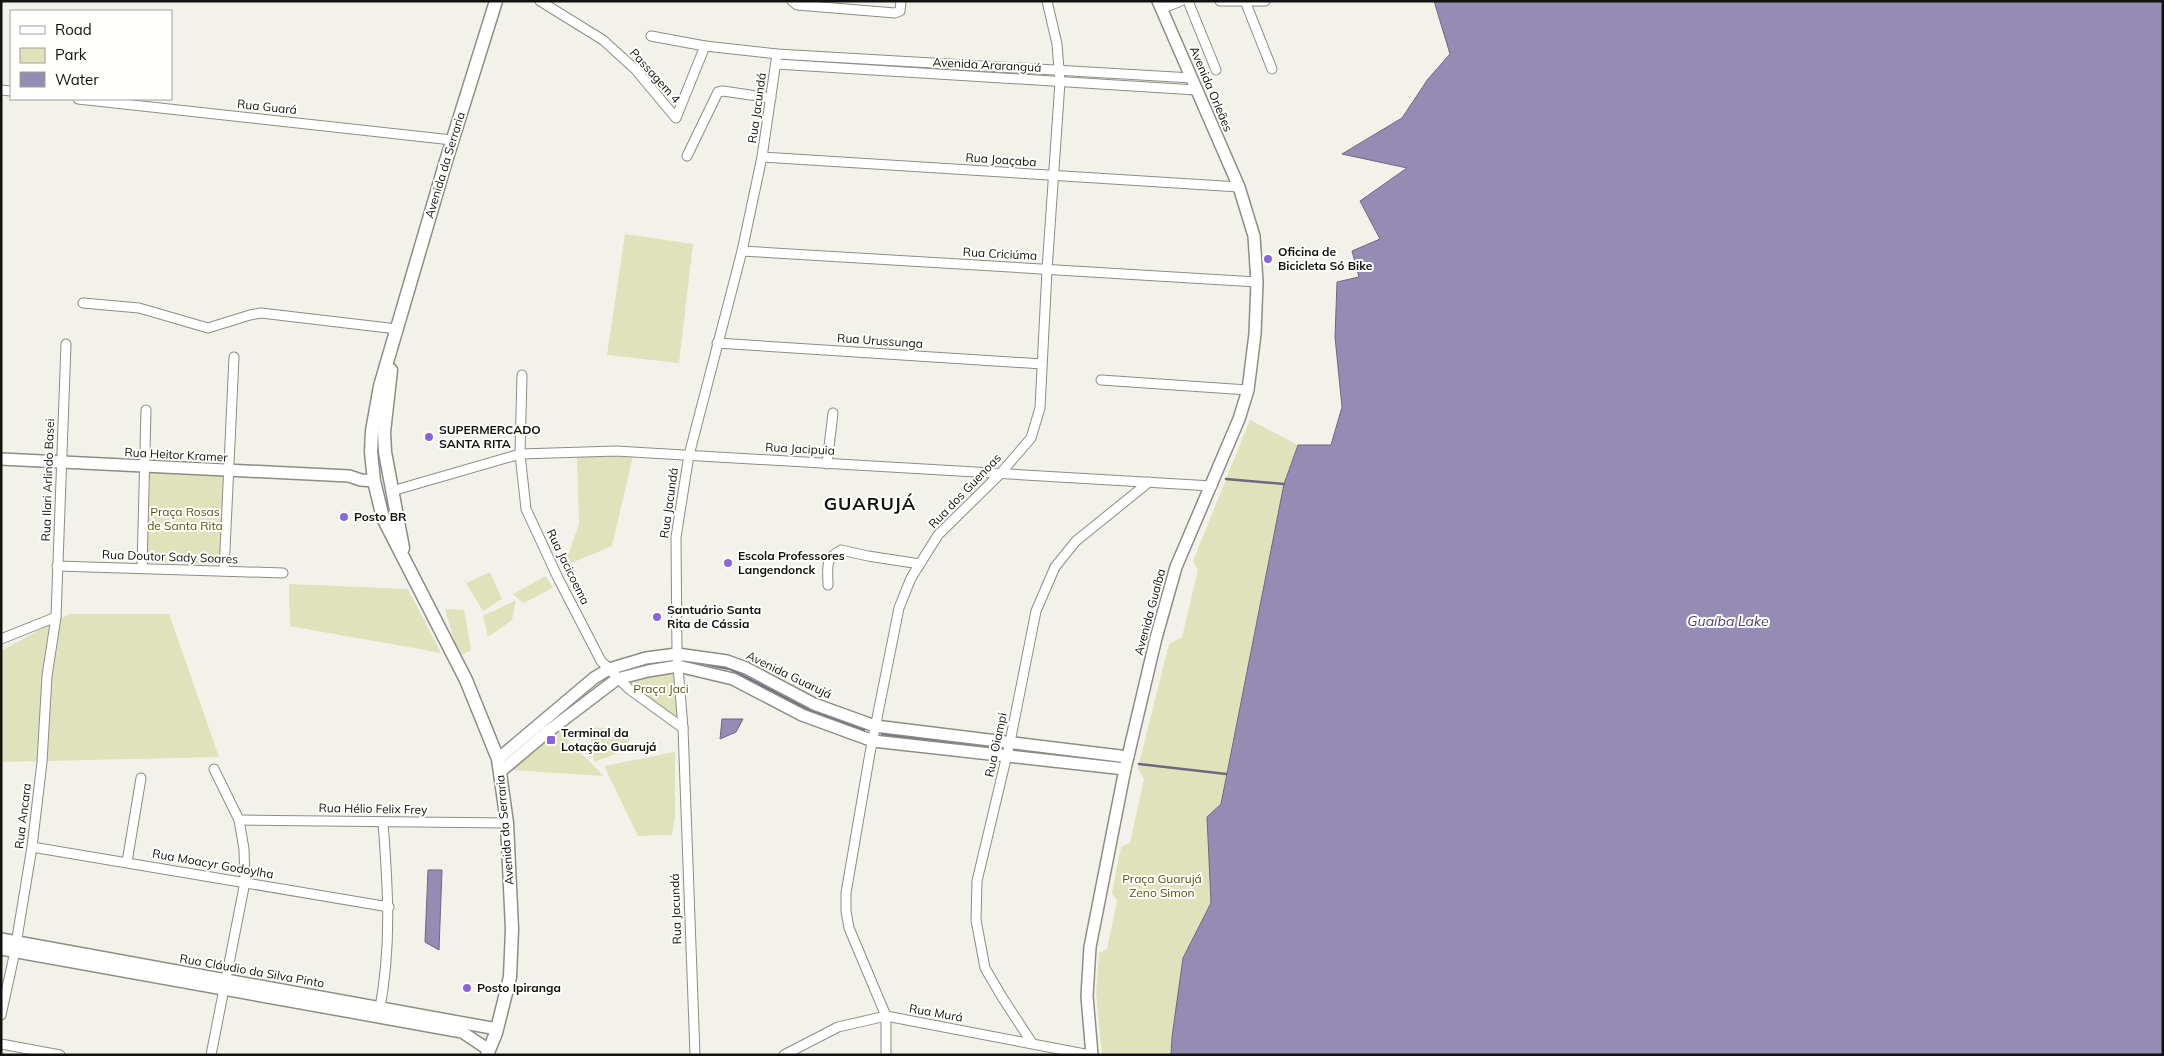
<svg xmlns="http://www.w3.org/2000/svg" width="2164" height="1056" font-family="Mulish,sans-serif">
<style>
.green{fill:#dfe2ba}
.water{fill:#958cb4;stroke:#6d6782}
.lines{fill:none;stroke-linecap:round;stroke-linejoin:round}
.stream{stroke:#6d6782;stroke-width:2.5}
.minor-casing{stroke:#8d8d86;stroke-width:11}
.tertiary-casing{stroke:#8d8d86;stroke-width:14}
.secondary-casing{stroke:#8d8d86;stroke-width:15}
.minor{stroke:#fff;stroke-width:9}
.tertiary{stroke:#fff;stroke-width:11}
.secondary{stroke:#fff;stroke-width:12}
.poi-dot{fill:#8a63de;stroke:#fffffd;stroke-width:2}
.labels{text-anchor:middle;stroke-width:4;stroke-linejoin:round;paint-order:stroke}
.street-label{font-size:12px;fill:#11120f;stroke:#fffffd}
.poi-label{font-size:12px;font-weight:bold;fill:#11120f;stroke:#fffffd;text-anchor:start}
.park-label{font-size:12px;fill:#55560e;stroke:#fffffd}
.water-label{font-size:14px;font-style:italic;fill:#4d3d73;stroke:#fffffd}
.district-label{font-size:18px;font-weight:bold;letter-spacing:1px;fill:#11120f;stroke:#fffffd}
</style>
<rect width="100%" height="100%" fill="#f2f2ea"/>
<!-- green -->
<g class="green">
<polygon points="625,234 693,244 679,363 607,355"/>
<polygon points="1250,420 1298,445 1284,484 1221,804 1207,817 1211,903 1183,958 1172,1037 1171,1055 1102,1055 1096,992 1099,953 1107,949 1117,901 1112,893 1121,847 1130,843 1144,779 1138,768 1169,644 1182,637 1198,570 1193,561"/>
<polygon points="577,456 633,456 612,546 564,566 579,524"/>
<polygon points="150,472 223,475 220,565 147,562"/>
<polygon points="490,572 502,599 483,611 466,583"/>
<polygon points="546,576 553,588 523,603 513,594"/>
<polygon points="289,584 408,589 441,653 290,626"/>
<polygon points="516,600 512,620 488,637 483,616"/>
<polygon points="445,609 464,610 471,650 464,654 458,654"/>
<polygon points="69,614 169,614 219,757 1,762 1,651"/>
<polygon points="674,672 680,722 627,683"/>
<polygon points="589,727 625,730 631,739 616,754 594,762"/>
<polygon points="556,728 604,776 512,770 514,763"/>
<polygon points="675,752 675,816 672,835 638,836 604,766"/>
</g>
<!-- water -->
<g class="water">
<polygon points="1434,1 2163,1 2163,1055 1171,1055 1172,1037 1183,958 1211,903 1207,817 1221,804 1284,484 1298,445 1331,445 1342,407 1335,337 1337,282 1359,277 1352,251 1380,239 1360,201 1407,168 1342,154 1402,118 1428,79 1450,54"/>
<polygon points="722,719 743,719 736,732 720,739"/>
<polygon points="428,870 442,870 439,950 425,942"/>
</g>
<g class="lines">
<!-- stream -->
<g class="stream">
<polyline points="1226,479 1284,484"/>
<polyline points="689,661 730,669 807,709 864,730"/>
<polyline points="882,734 998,749"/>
<polyline points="1014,750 1110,761"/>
<polyline points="1139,764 1226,774"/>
</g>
<!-- minor casing -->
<g class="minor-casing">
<g id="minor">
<polyline points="540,1 603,40 636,70 676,118 705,46 777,54 1192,78"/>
<polyline points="792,1 797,5 895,13 900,11 901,1"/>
<polyline points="1188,1 1216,70"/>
<polyline points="1220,1 1265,1"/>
<polyline points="1245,1 1272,69"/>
<polyline points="1161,9 1181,1"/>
<polyline points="651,36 705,46"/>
<polyline points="776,64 1196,90"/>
<polyline points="1,90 11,91"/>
<polyline points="78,99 452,140"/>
<polyline points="687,156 718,92 723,91 771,98"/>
<polyline points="762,157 1239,187"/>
<polyline points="742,251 1257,282"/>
<polyline points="83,303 139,308 208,328 250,315 261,313 397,329"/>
<polyline points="717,343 1042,364"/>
<polyline points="522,375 520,454 526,509 558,578 601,661 629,689 683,728"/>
<polyline points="1101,380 1248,390"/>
<polyline points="827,464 833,413"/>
<polyline points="392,491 520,454 616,451 1212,486"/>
<polyline points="57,566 283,573"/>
<polyline points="142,568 146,410"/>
<polyline points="224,571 234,357"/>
<path d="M828,585C828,568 824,559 841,550L868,556L920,564"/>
<polyline points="1,639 56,617"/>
<polyline points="239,820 507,823"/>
<polyline points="32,847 389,907"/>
<polyline points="127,862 141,778"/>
<path d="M379,1013C392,946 388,888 383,822"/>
<polyline points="1,1015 14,956 32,847 42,762 47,676 56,617 66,344"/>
<polyline points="1032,1043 1002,997 985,968 976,920 977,881 1010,742 1036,611 1055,567 1076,541 1149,482"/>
<polyline points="1,1044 60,1055"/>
<polyline points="211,1055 245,882 244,849 239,820 214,769"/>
<polyline points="695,1055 683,728 677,654 676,537 689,455 742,251 762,157 777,54"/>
<polyline points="784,1055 838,1027 886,1016 1090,1055"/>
<polyline points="886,1055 886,1016 849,928 846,911 846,893 870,753 899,608 911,578 938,535 1000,474 1031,438 1040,408 1047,270 1060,82 1057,44 1047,1"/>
</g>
</g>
<!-- tertiary casing -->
<g class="tertiary-casing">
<g id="tertiary">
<polyline points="1,459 349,476 361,480 374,481"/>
<polyline points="498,759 594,678 609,669 646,658 677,654 727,661 746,668 814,704 875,726 1128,757"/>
<polyline points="501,771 546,733 617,679 648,671 678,666 733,679 802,715 873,741 1125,769"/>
<polyline points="1,939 497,1029"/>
<polyline points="1,949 462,1032 489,1050"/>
<polyline points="1092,1055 1087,996 1090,947 1125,769 1156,638 1176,567 1239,419 1248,390 1255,334 1257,282 1254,236 1239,187 1158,1"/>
</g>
</g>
<!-- secondary casing -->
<g class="secondary-casing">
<g id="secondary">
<polyline points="391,370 384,432 385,452 403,548"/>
<polyline points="487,1055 496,1033 510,977 512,929 507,823 498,759 466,680 383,518 374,481 371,452 372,431 380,386 446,161 496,1"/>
</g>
</g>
<!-- minor -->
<use href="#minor" class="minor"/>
<!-- tertiary -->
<use href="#tertiary" class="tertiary"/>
<!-- secondary -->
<use href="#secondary" class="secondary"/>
</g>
<!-- markers -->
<g class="poi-dot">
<circle cx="1268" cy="259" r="5"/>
<circle cx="429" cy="437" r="5"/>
<circle cx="344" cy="517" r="5"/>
<circle cx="728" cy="563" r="5"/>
<circle cx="657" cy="617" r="5"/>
<rect x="546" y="735" width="10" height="10" rx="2.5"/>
<circle cx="467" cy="988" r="5"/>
</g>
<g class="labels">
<!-- street labels -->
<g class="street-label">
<text transform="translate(987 65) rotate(3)" y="4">Avenida Araranguá</text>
<text transform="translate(655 76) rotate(48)" y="4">Passagem 4</text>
<text transform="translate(1211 89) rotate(67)" y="4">Avenida Orleães</text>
<text transform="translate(267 107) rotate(6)" y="4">Rua Guará</text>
<text transform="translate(757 108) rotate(-82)" y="4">Rua Jacundá</text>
<text transform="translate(1001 160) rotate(4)" y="4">Rua Joaçaba</text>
<text transform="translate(445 165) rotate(-73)" y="4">Avenida da Serraria</text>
<text transform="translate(1000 254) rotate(3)" y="4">Rua Criciúma</text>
<text transform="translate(880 341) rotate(4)" y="4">Rua Urussunga</text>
<text transform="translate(800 449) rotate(3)" y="4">Rua Jacipuia</text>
<text transform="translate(176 455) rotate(3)" y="4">Rua Heitor Kramer</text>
<text transform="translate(48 480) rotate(-88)" y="4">Rua Ilari Arlindo Basei</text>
<text transform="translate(965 491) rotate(-46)" y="4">Rua dos Guenoas</text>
<text transform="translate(669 503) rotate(-82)" y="4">Rua Jacundá</text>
<text transform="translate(170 557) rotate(2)" y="4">Rua Doutor Sady Soares</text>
<text transform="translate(568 567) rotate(64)" y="4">Rua Jacicoema</text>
<text transform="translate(1150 612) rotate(-75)" y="4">Avenida Guaíba</text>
<text transform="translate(789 675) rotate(26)" y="4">Avenida Guarujá</text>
<text transform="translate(996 745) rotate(-78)" y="4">Rua Oiampi</text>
<text transform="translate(373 809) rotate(1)" y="4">Rua Hélio Felix Frey</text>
<text transform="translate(23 816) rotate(-83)" y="4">Rua Ancara</text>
<text transform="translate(505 830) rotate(-95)" y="4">Avenida da Serraria</text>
<text transform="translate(213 864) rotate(10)" y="4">Rua Moacyr Godoylha</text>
<text transform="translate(676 909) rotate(-92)" y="4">Rua Jacundá</text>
<text transform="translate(252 971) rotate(10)" y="4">Rua Cláudio da Silva Pinto</text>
<text transform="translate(936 1013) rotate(10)" y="4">Rua Murá</text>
</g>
<!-- poi labels -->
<g class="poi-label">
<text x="1278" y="256">Oficina de<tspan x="1278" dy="14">Bicicleta Só Bike</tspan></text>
<text x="439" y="434">SUPERMERCADO<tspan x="439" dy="14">SANTA RITA</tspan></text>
<text x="354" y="521">Posto BR</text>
<text x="738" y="560">Escola Professores<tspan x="738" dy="14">Langendonck</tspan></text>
<text x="667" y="614">Santuário Santa<tspan x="667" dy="14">Rita de Cássia</tspan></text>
<text x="561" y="737">Terminal da<tspan x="561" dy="14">Lotação Guarujá</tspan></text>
<text x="477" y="992">Posto Ipiranga</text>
</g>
<!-- park labels -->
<g class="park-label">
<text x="185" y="516">Praça Rosas<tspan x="185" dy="14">de Santa Rita</tspan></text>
<text x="661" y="693">Praça Jaci</text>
<text x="1162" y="883">Praça Guarujá<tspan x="1162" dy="14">Zeno Simon</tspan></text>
</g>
<!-- water labels -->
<g class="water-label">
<text x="1728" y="626">Guaíba Lake</text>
</g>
<!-- district labels -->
<g class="district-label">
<text x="870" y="510">GUARUJÁ</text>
</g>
</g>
<!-- border -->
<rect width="2164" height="1056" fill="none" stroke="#11120f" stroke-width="5"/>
<!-- legend -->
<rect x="10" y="10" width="162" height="90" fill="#fffffd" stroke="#a0a09e"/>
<rect x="20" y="26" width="25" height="8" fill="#ffffff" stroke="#a0a09e"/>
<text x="55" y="35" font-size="15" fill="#11120f">Road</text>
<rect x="20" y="48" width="25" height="15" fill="#dfe2ba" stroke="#a0a09e"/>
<text x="55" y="60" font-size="15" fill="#11120f">Park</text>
<rect x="20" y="72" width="25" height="15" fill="#958cb4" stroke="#a0a09e"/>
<text x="55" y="85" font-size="15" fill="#11120f">Water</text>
</svg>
